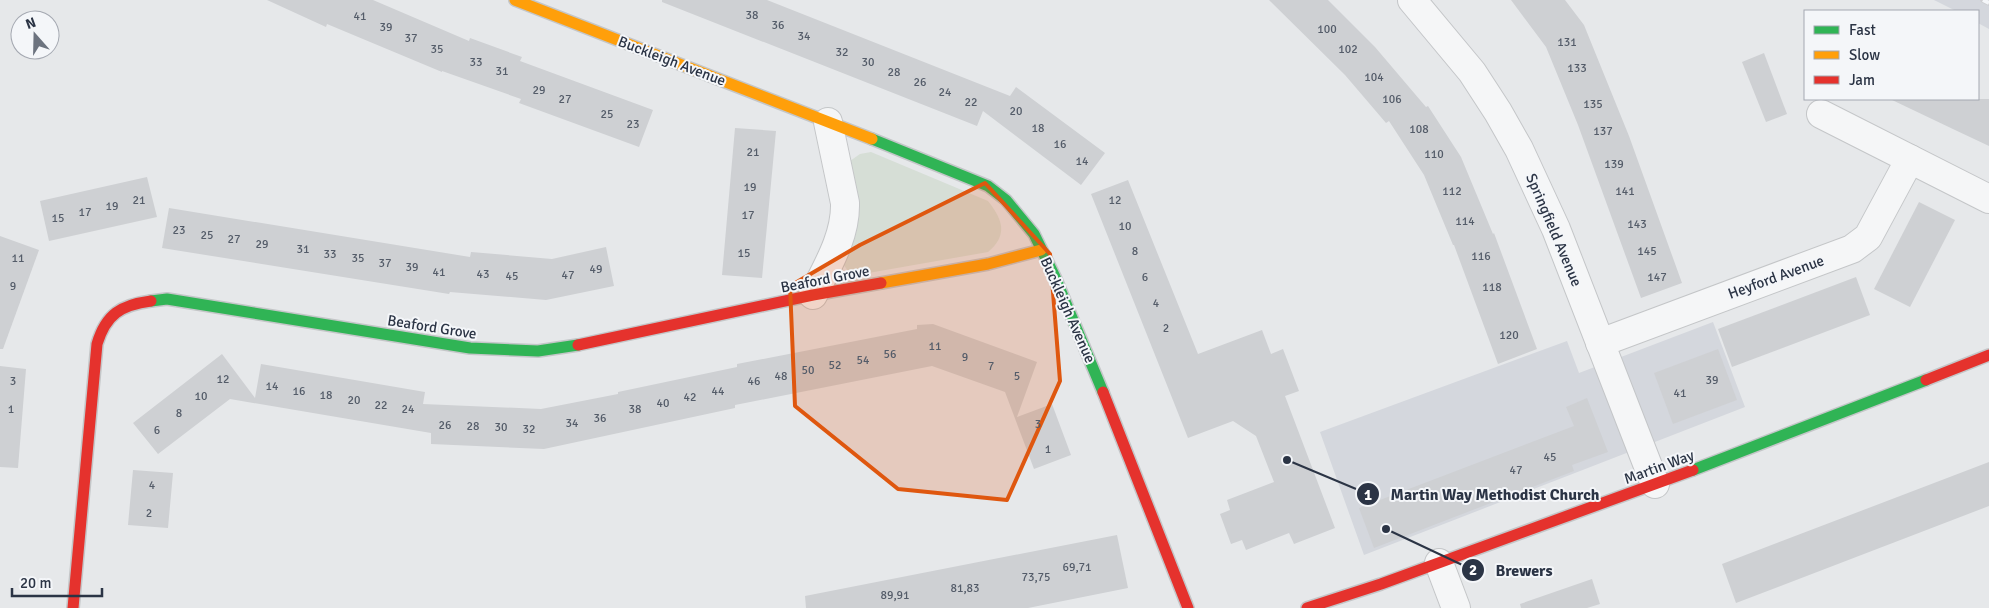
<svg xmlns="http://www.w3.org/2000/svg" width="1989" height="608" font-family="Signika,sans-serif">
<style>
.built{fill:#d4d7dd}
.green{fill:#d6ded6}
.building{fill:#ced0d3}
.lines{fill:none;stroke-linecap:round;stroke-linejoin:round}
.street-casing{stroke:#c4c6c8;stroke-width:30}
.fast-casing{stroke:#c4c6c8;stroke-width:14}
.slow-casing{stroke:#c4c6c8;stroke-width:14}
.jam-casing{stroke:#c4c6c8;stroke-width:14}
.street{stroke:#f5f6f7;stroke-width:28}
.fast{stroke:#30b455;stroke-width:11}
.slow{stroke:#ff9f0a;stroke-width:11}
.jam{stroke:#e5322d;stroke-width:11}
.rail-casing{stroke:#cecfd2;stroke-width:5.5}
.rail{stroke:#f4f6f9;stroke-width:4;stroke-dasharray:11;stroke-linecap:butt}
.marked{fill:#df570f;fill-opacity:0.2;stroke:#df570f;stroke-width:4;stroke-linejoin:round}
.labels{text-anchor:middle;stroke-width:4;stroke-linejoin:round;paint-order:stroke}
.number-label{font-size:12px;fill:#545c69}
.street-label{font-size:15px;fill:#2b3445;stroke:#f4f6f9}
.leader{fill:none;stroke:#2b3445;stroke-width:2}
.callout-dot{fill:#2b3445;stroke:#f4f6f9;stroke-width:2}
.mark-label{font-size:15px;text-anchor:middle;font-weight:bold;fill:#fff}
.callout-label{font-size:16px;text-anchor:middle;font-weight:bold;fill:#2b3445;stroke:#f4f6f9;stroke-width:4;stroke-linejoin:round;paint-order:stroke}
</style>
<rect width="100%" height="100%" fill="#e6e8ea"/>
<!-- built -->
<g class="built">
<polygon points="1934,0 1989,0 1989,29 1978,23 1978,11 1956,11"/>
<polygon points="1713,322 1745,407 1364,555 1320,432 1567,341 1579,373"/>
</g>
<!-- green -->
<path class="green" d="M871,152L988,201C1003,220 1008,235 988,252L857,275L848,271L843,264L850,161L860,154Z"/>
<!-- building -->
<g class="building">
<polygon points="267,0 373,0 469,41 470,38 522,57 520,61 653,110 639,147 519,103 521,99 442,71 442,72 327,24 326,27"/>
<polygon points="662,0 767,0 1010,96 1016,87 1105,153 1081,185 983,111 977,126 662,2"/>
<polygon points="1269,0 1328,0 1375,47 1426,107 1428,106 1461,157 1493,234 1494,233 1537,349 1498,364 1454,245 1453,245 1424,175 1389,121 1386,123 1345,75"/>
<polygon points="1511,0 1565,0 1584,25 1629,136 1682,283 1641,298 1578,125 1546,47"/>
<polygon points="1764,53 1787,114 1766,122 1742,62"/>
<polygon points="1890,99 1989,99 1989,146 1955,130"/>
<polygon points="735,128 776,131 762,278 722,275"/>
<polygon points="147,177 157,217 49,241 40,201"/>
<polygon points="1128,180 1198,354 1262,330 1271,354 1283,349 1299,391 1285,396 1335,528 1294,544 1289,533 1246,550 1242,540 1231,544 1220,514 1230,510 1227,500 1274,482 1256,436 1233,421 1188,438 1091,194"/>
<polygon points="1919,202 1955,220 1910,307 1874,289"/>
<polygon points="169,208 470,257 471,252 552,259 606,247 614,286 546,300 450,292 449,294 162,248"/>
<polygon points="0,236 39,250 3,349 0,349"/>
<polygon points="1856,277 1870,315 1732,367 1718,329"/>
<polygon points="933,324 1037,362 1017,417 1052,404 1071,455 1034,469 1005,392 932,366 735,405 735,408 544,449 431,444 431,433 230,399 158,454 133,423 222,354 255,398 261,364 425,392 423,404 541,409 618,394 618,392 737,367 737,364 917,329 917,325"/>
<polygon points="1718,349 1737,400 1673,424 1654,373"/>
<polygon points="0,366 26,369 18,468 0,467"/>
<polygon points="1587,398 1608,452 1572,465 1574,471 1374,548 1359,508 1574,426 1566,407"/>
<polygon points="1989,462 1989,506 1736,603 1722,564"/>
<polygon points="133,470 173,473 168,528 128,525"/>
<polygon points="1117,535 1128,588 1028,608 806,608 805,596"/>
<polygon points="1592,579 1600,604 1587,608 1521,608 1520,604"/>
</g>
<g class="lines">
<!-- street casing -->
<g class="street-casing">
<g id="street">
<polyline points="1412,0 1472,72 1498,112 1519,149 1556,229 1655,484"/>
<polyline points="1821,114 1989,199"/>
<path d="M813,295C827,267 846,236 845,203L828,122"/>
<polyline points="1600,343 1852,249 1868,237 1910,159"/>
<polyline points="1439,563 1456,608"/>
</g>
</g>
<!-- fast casing -->
<g class="fast-casing">
<g id="fast">
<polyline points="872,139 988,186 1006,200 1034,234 1055,277 1103,392"/>
<polyline points="151,301 167,299 470,348 538,351 578,345"/>
<polyline points="1693,470 1926,380"/>
</g>
</g>
<!-- slow casing -->
<g class="slow-casing">
<g id="slow">
<polyline points="515,0 872,139"/>
<polyline points="881,283 988,264 1041,250"/>
</g>
</g>
<!-- jam casing -->
<g class="jam-casing">
<g id="jam">
<polyline points="578,345 813,295 881,283"/>
<polyline points="1926,380 1989,355"/>
<polyline points="1103,392 1188,608"/>
<path d="M73,608L97,344C106,314 121,305 151,301"/>
<polyline points="1307,608 1381,584 1693,470"/>
</g>
</g>
<!-- street -->
<use href="#street" class="street"/>
<!-- fast -->
<use href="#fast" class="fast"/>
<!-- slow -->
<use href="#slow" class="slow"/>
<!-- jam -->
<use href="#jam" class="jam"/>
<!-- rail casing -->
<g class="rail-casing">
<polyline id="rail" points="1983,0 1989,3"/>
</g>
<!-- rail -->
<use href="#rail" class="rail"/>
</g>
<!-- marked area -->
<path class="marked" d="M985,183L1050,254L1060,381L1007,500L898,489L795,406L790,286L860,245Z"/>
<g class="labels">
<!-- number labels -->
<g class="number-label">
<text x="752" y="19">38</text>
<text x="360" y="20">41</text>
<text x="778" y="29">36</text>
<text x="386" y="31">39</text>
<text x="1327" y="33">100</text>
<text x="804" y="40">34</text>
<text x="411" y="42">37</text>
<text x="1567" y="46">131</text>
<text x="437" y="53">35</text>
<text x="1348" y="53">102</text>
<text x="842" y="56">32</text>
<text x="476" y="66">33</text>
<text x="868" y="66">30</text>
<text x="1577" y="72">133</text>
<text x="502" y="75">31</text>
<text x="894" y="76">28</text>
<text x="1374" y="81">104</text>
<text x="920" y="86">26</text>
<text x="539" y="94">29</text>
<text x="945" y="96">24</text>
<text x="565" y="103">27</text>
<text x="1392" y="103">106</text>
<text x="971" y="106">22</text>
<text x="1593" y="108">135</text>
<text x="1016" y="115">20</text>
<text x="607" y="118">25</text>
<text x="633" y="128">23</text>
<text x="1038" y="132">18</text>
<text x="1419" y="133">108</text>
<text x="1603" y="135">137</text>
<text x="1060" y="148">16</text>
<text x="753" y="156">21</text>
<text x="1434" y="158">110</text>
<text x="1082" y="165">14</text>
<text x="1614" y="168">139</text>
<text x="750" y="191">19</text>
<text x="1452" y="195">112</text>
<text x="1625" y="195">141</text>
<text x="139" y="204">21</text>
<text x="1115" y="204">12</text>
<text x="112" y="210">19</text>
<text x="85" y="216">17</text>
<text x="748" y="219">17</text>
<text x="58" y="222">15</text>
<text x="1465" y="225">114</text>
<text x="1637" y="228">143</text>
<text x="1125" y="230">10</text>
<text x="179" y="234">23</text>
<text x="207" y="239">25</text>
<text x="234" y="243">27</text>
<text x="262" y="248">29</text>
<text x="303" y="253">31</text>
<text x="1135" y="255">8</text>
<text x="1647" y="255">145</text>
<text x="744" y="257">15</text>
<text x="330" y="258">33</text>
<text x="1481" y="260">116</text>
<text x="18" y="262">11</text>
<text x="358" y="262">35</text>
<text x="385" y="267">37</text>
<text x="412" y="271">39</text>
<text x="596" y="273">49</text>
<text x="439" y="276">41</text>
<text x="483" y="278">43</text>
<text x="568" y="279">47</text>
<text x="512" y="280">45</text>
<text x="1145" y="281">6</text>
<text x="1657" y="281">147</text>
<text x="13" y="290">9</text>
<text x="1492" y="291">118</text>
<text x="1156" y="307">4</text>
<text x="1166" y="332">2</text>
<text x="1509" y="339">120</text>
<text x="935" y="350">11</text>
<text x="890" y="358">56</text>
<text x="965" y="361">9</text>
<text x="863" y="364">54</text>
<text x="835" y="369">52</text>
<text x="991" y="370">7</text>
<text x="808" y="374">50</text>
<text x="781" y="380">48</text>
<text x="1017" y="380">5</text>
<text x="223" y="383">12</text>
<text x="1712" y="384">39</text>
<text x="13" y="385">3</text>
<text x="754" y="385">46</text>
<text x="272" y="390">14</text>
<text x="299" y="395">16</text>
<text x="718" y="395">44</text>
<text x="1680" y="397">41</text>
<text x="326" y="399">18</text>
<text x="201" y="400">10</text>
<text x="690" y="401">42</text>
<text x="354" y="404">20</text>
<text x="663" y="407">40</text>
<text x="381" y="409">22</text>
<text x="11" y="413">1</text>
<text x="408" y="413">24</text>
<text x="635" y="413">38</text>
<text x="179" y="417">8</text>
<text x="600" y="422">36</text>
<text x="572" y="427">34</text>
<text x="1038" y="428">3</text>
<text x="445" y="429">26</text>
<text x="473" y="430">28</text>
<text x="501" y="431">30</text>
<text x="529" y="433">32</text>
<text x="157" y="434">6</text>
<text x="1048" y="453">1</text>
<text x="1550" y="461">45</text>
<text x="1516" y="474">47</text>
<text x="152" y="489">4</text>
<text x="149" y="517">2</text>
<text x="1077" y="571">69,71</text>
<text x="1036" y="581">73,75</text>
<text x="965" y="592">81,83</text>
<text x="895" y="599">89,91</text>
</g>
<!-- street labels -->
<g class="street-label">
<text transform="translate(672 61) rotate(21)" y="5">Buckleigh Avenue</text>
<text transform="translate(1554 230) rotate(67)" y="5">Springfield Avenue</text>
<text transform="translate(1776 277) rotate(-20)" y="5">Heyford Avenue</text>
<text transform="translate(825 279) rotate(-11)" y="5">Beaford Grove</text>
<text transform="translate(1068 310) rotate(66)" y="5">Buckleigh Avenue</text>
<text transform="translate(432 327) rotate(9)" y="5">Beaford Grove</text>
<text transform="translate(1659 467) rotate(-20)" y="5">Martin Way</text>
</g>
</g>
<!-- callouts -->
<path class="leader" d="M1287 460L1368 494M1386 529L1473 570"/>
<g class="callout-dot">
<circle cx="1287" cy="460" r="5"/>
<circle cx="1386" cy="529" r="5"/>
<circle cx="1368" cy="494" r="12"/>
<circle cx="1473" cy="570" r="12"/>
</g>
<g class="mark-label">
<text x="1368" y="500">1</text>
<text x="1473" y="575">2</text>
</g>
<g class="callout-label">
<text x="1495" y="500">Martin Way Methodist Church</text>
<text x="1524" y="576">Brewers</text>
</g>
<!-- legend -->
<rect x="1804" y="10" width="175" height="90" fill="#f4f6f9" stroke="#a4a8b1"/>
<rect x="1814" y="26" width="25" height="8" fill="#30b455" stroke="#a4a8b1"/>
<text x="1849" y="35" font-size="15" fill="#2b3445">Fast</text>
<rect x="1814" y="51" width="25" height="8" fill="#ff9f0a" stroke="#a4a8b1"/>
<text x="1849" y="60" font-size="15" fill="#2b3445">Slow</text>
<rect x="1814" y="76" width="25" height="8" fill="#e5322d" stroke="#a4a8b1"/>
<text x="1849" y="85" font-size="15" fill="#2b3445">Jam</text>
<!-- north arrow -->
<g transform="translate(35 35) rotate(340)"><circle r="24" fill="#f4f6f9" stroke="#a4a8b1"/>
<path d="M0-4L9 19L0 12L-9 19Z" fill="#6c737f"/>
<text y="-8" font-size="14" font-weight="bold" text-anchor="middle" fill="#2b3445">N</text>
</g>
<!-- scale -->
<path d="M12 588v8h90v-8" fill="none" stroke="#2b3445" stroke-width="2.5"/>
<text x="20" y="588" font-size="15" fill="#2b3445" stroke="#f4f6f9" stroke-width="4" paint-order="stroke">20 m</text>
</svg>
